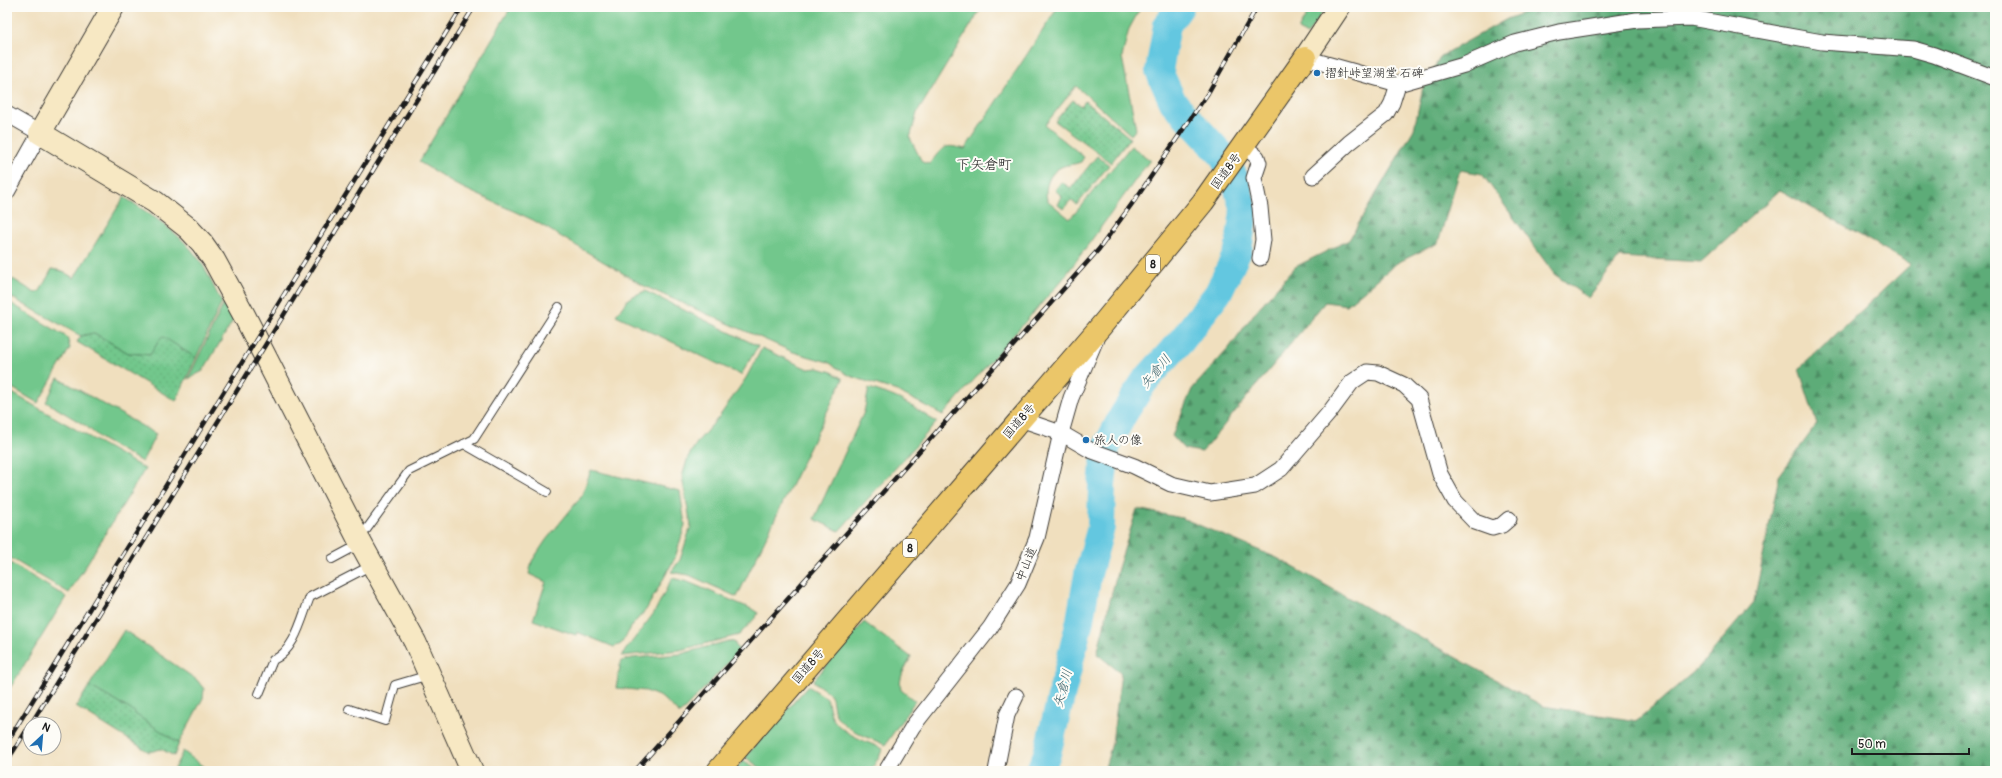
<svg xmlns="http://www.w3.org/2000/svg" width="2002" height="778" font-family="Pangolin,'Klee One',sans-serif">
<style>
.grass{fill:#72c78c;stroke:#477254}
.forest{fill:url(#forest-firs);stroke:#3c644a}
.park{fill:url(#park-dots);stroke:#477254}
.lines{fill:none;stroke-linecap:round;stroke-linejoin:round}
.river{stroke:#63c7e0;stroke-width:28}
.lane-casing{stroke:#3c3934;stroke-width:10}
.street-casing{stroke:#3c3934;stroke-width:17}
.secondary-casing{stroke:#3c3934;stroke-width:24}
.highway-casing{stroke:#3c3934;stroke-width:24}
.lane{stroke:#fff;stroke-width:8}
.street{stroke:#fff;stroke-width:15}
.secondary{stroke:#f7e8c3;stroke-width:22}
.highway{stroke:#ebc669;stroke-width:22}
.rail-casing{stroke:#1c1c1c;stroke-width:4.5}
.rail{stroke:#fdfcf7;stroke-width:3;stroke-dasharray:9;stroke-linecap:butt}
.poi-dot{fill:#1f6fb2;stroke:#fdfcf7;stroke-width:1.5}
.labels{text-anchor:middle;stroke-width:4;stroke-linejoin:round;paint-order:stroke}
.shield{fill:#fdfcf7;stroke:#605f5e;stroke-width:1}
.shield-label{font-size:11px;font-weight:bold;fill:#1c1c1c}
.poi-label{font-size:12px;fill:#1c1c1c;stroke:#fdfcf7;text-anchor:start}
.street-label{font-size:12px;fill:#1c1c1c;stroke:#fdfcf7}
.water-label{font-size:13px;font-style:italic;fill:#38606a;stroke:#fdfcf7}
.quarter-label{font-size:14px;fill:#1c1c1c;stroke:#fdfcf7}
</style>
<defs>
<pattern id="forest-firs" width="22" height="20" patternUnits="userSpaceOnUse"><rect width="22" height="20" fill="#5dac78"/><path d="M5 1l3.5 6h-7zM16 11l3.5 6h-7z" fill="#4c8b62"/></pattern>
<pattern id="park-dots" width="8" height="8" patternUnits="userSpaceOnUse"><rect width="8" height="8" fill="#72c78c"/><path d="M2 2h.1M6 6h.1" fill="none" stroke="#62aa78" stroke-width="1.8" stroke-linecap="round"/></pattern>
</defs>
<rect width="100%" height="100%" fill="#fdfcf7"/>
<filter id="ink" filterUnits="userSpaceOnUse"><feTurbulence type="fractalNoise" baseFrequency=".025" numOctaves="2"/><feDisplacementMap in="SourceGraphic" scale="8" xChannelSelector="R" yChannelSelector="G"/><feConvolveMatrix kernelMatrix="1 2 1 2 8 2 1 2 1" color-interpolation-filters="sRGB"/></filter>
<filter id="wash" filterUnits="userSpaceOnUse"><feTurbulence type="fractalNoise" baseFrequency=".012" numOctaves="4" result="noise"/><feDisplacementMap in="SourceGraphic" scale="16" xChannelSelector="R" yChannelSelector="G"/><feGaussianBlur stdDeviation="0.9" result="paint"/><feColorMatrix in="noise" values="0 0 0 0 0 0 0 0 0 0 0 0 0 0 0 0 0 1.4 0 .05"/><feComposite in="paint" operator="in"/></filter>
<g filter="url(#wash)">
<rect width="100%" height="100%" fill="#f0dfbe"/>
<!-- grass -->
<g class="grass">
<path d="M511,7H982L917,113L910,138L922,162L929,164C944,147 942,143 965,149L1058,7H1141L1129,29L1122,57L1136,129L1131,135L1076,86L1045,125L1084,157L1081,162C1074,165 1067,164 1061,167C1049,173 1044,187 1047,200L1070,219L1131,146L1150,160L1063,279L943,415L897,391L850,376L828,362L793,352L646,287L533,220L461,187L419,162Z"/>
<polygon points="1311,7 1326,7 1307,35 1298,30"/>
<path d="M124,197C151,215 178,231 198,258C208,271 213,288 222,302L196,358L162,337L150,355L128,353L94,333L81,336L7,295V290L13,279L35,293L40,291L52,269L62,271L74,278Z"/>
<polygon points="645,291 758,346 741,375 616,315 629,298"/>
<polygon points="7,301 67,337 70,348 38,403 7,385"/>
<polygon points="224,303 234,319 203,371 188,379"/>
<polygon points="762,348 808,369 818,368 832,372 843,379 737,597 689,575 671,572 680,560 691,526 682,477 688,457 698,441 719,417 746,378"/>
<polygon points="58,378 156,434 142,462 101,439 86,426 46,402"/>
<path d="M869,388C884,393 897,397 910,405C919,410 927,417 937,422L839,531L814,519L864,412Z"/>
<polygon points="7,390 145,469 69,593 7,556"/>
<polygon points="591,470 680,491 685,525 675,558 646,610 634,623 621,644 614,647 577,632 576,635 533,620 546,582 529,574 532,561 546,540 581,497"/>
<polygon points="7,561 66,597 7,693"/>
<polygon points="672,578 688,582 752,609 758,613 756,617 739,635 680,650 621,656 654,613"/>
<path d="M864,622L911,657C905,669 898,677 901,690L915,701L885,745C869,737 843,730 835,713C833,708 833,700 831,695L813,681Z"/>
<polygon points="124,630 197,680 204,689 203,698 179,743 89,686"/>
<polygon points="728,641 734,642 739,651 680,714 661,697 646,691 616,688 621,661 633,658 681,654"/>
<path d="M808,686L827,698C829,704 829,711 832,717C841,734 866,741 883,749L871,771H765L745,757Z"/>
<polygon points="183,751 209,771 181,771 174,769"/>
<polygon points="743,761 759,771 734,771"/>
</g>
<!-- forest -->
<polygon class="forest" points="1539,7 1995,7 1995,771 1104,771 1112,743 1121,673 1097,654 1118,568 1137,509 1182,518 1277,558 1543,706 1637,721 1699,667 1754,602 1779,476 1817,424 1799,369 1911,264 1780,190 1701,262 1620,257 1588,298 1554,274 1482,174 1460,170 1438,243 1397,263 1347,305 1325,302 1202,452 1184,449 1172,436 1192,389 1229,348 1256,311 1295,267 1349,240 1414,129 1423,87 1441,56 1507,19"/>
<!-- park -->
<g class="park">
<polygon points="1073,100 1081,106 1085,101 1130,138 1111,163 1055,121"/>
<polygon points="1097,156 1109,165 1077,205 1071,200 1063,209 1058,205 1062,196 1055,190 1061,182 1071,188"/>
<polygon points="94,333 128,353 150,355 162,336 196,358 176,401 77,342 81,336"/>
<polygon points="89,686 135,712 135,714 179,743 174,756 161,749 149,752 76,707"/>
</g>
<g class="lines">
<!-- river -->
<polyline class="river" points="1040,771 1047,754 1080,620 1088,574 1101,527 1102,484 1106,448 1123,415 1144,382 1182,340 1218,293 1238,251 1244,211 1235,179 1222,155 1173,102 1159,71 1167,25 1180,7"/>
</g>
</g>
<g filter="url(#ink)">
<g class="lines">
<!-- lane casing -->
<g class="lane-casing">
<g id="lane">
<polyline points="464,444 547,492"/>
<polyline points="361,537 409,471 474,439 559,307"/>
<polyline points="332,559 360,544"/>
<path d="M259,694L273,660C295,651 302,617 310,597L372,565"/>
<polyline points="349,709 385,721 395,685 429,675"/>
</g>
</g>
<!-- street casing -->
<g class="street-casing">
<g id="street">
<polyline points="1305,58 1398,84 1464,65 1515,43 1559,32 1637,20 1691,18 1822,42 1913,49 1934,55 1995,78"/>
<polyline points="7,114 40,133 7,192"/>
<polyline points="1244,146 1257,157 1259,163 1254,178 1260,207 1263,240 1260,258"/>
<polyline points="1313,176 1349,143 1386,114 1392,103 1398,84"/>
<polyline points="1020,419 1061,433 1090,450 1134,466 1171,484 1210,493 1255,486 1281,469 1329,413 1352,382 1367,372 1378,373 1404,385 1419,399 1440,474 1455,501 1475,522 1492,528 1502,525 1509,519"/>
<polyline points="886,771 913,726 990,628 1018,584 1037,538 1061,433 1071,398 1096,339"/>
<polyline points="996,771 1007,715 1016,696"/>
</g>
</g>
<!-- secondary casing -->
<g class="secondary-casing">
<g id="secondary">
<polyline points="113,7 40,133 155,202 188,228 202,243 214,260 244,315 359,540 415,642 472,771"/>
<polyline points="1305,58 1339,7"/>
</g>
</g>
<!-- highway casing -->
<g class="highway-casing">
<polyline id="highway" points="718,771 1102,325 1203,202 1305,58"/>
</g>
<!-- lane -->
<use href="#lane" class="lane"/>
<!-- street -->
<use href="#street" class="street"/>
<!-- secondary -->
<use href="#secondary" class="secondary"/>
<!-- highway -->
<use href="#highway" class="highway"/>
<!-- rail casing -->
<g class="rail-casing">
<g id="rail">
<polyline points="31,724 474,7"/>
<polyline points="7,742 462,7"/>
<polyline points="7,761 30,725"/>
<polyline points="635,771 1099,249 1137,197 1208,93 1257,7"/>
</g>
</g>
<!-- rail -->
<use href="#rail" class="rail"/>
</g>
</g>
<!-- markers -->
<g class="poi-dot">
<circle cx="1317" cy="73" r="4"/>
<circle cx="1086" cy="440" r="4"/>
</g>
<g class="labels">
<!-- shield labels -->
<g class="shield">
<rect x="1146" y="255" width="14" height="18" rx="3"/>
<rect x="903" y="539" width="14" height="18" rx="3"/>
</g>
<g class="shield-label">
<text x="1153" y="268">8</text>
<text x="910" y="552">8</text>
</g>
<!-- poi labels -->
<g class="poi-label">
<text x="1325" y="77">摺針峠望湖堂 石碑</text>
<text x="1094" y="444">旅人の像</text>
</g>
<!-- street labels -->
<g class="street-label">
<text transform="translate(1226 171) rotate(-54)" y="4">国道8号</text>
<text transform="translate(1019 421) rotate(-49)" y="4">国道8号</text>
<text transform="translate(1026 564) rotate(-68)" y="4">中山道</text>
<text transform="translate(808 666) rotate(-49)" y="4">国道8号</text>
</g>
<!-- water labels -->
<g class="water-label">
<text transform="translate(1155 371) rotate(-50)" y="5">矢倉川</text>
<text transform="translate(1062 688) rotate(-75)" y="5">矢倉川</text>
</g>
<!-- quarter labels -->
<g class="quarter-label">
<text x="984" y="169">下矢倉町</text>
</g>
</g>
<!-- margin -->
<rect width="2002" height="778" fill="none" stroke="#fdfcf7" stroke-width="24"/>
<!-- north arrow -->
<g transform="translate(42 736) rotate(26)"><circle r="19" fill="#fdfcf7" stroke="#a3a29f"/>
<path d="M0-3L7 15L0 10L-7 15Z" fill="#1f6fb2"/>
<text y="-6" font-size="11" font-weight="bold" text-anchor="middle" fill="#1c1c1c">N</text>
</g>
<!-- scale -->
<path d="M1852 748v6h117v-6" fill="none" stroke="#1c1c1c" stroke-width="2"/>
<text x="1858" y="748" font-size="12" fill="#1c1c1c" stroke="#fdfcf7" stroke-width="3" paint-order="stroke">50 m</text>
</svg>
